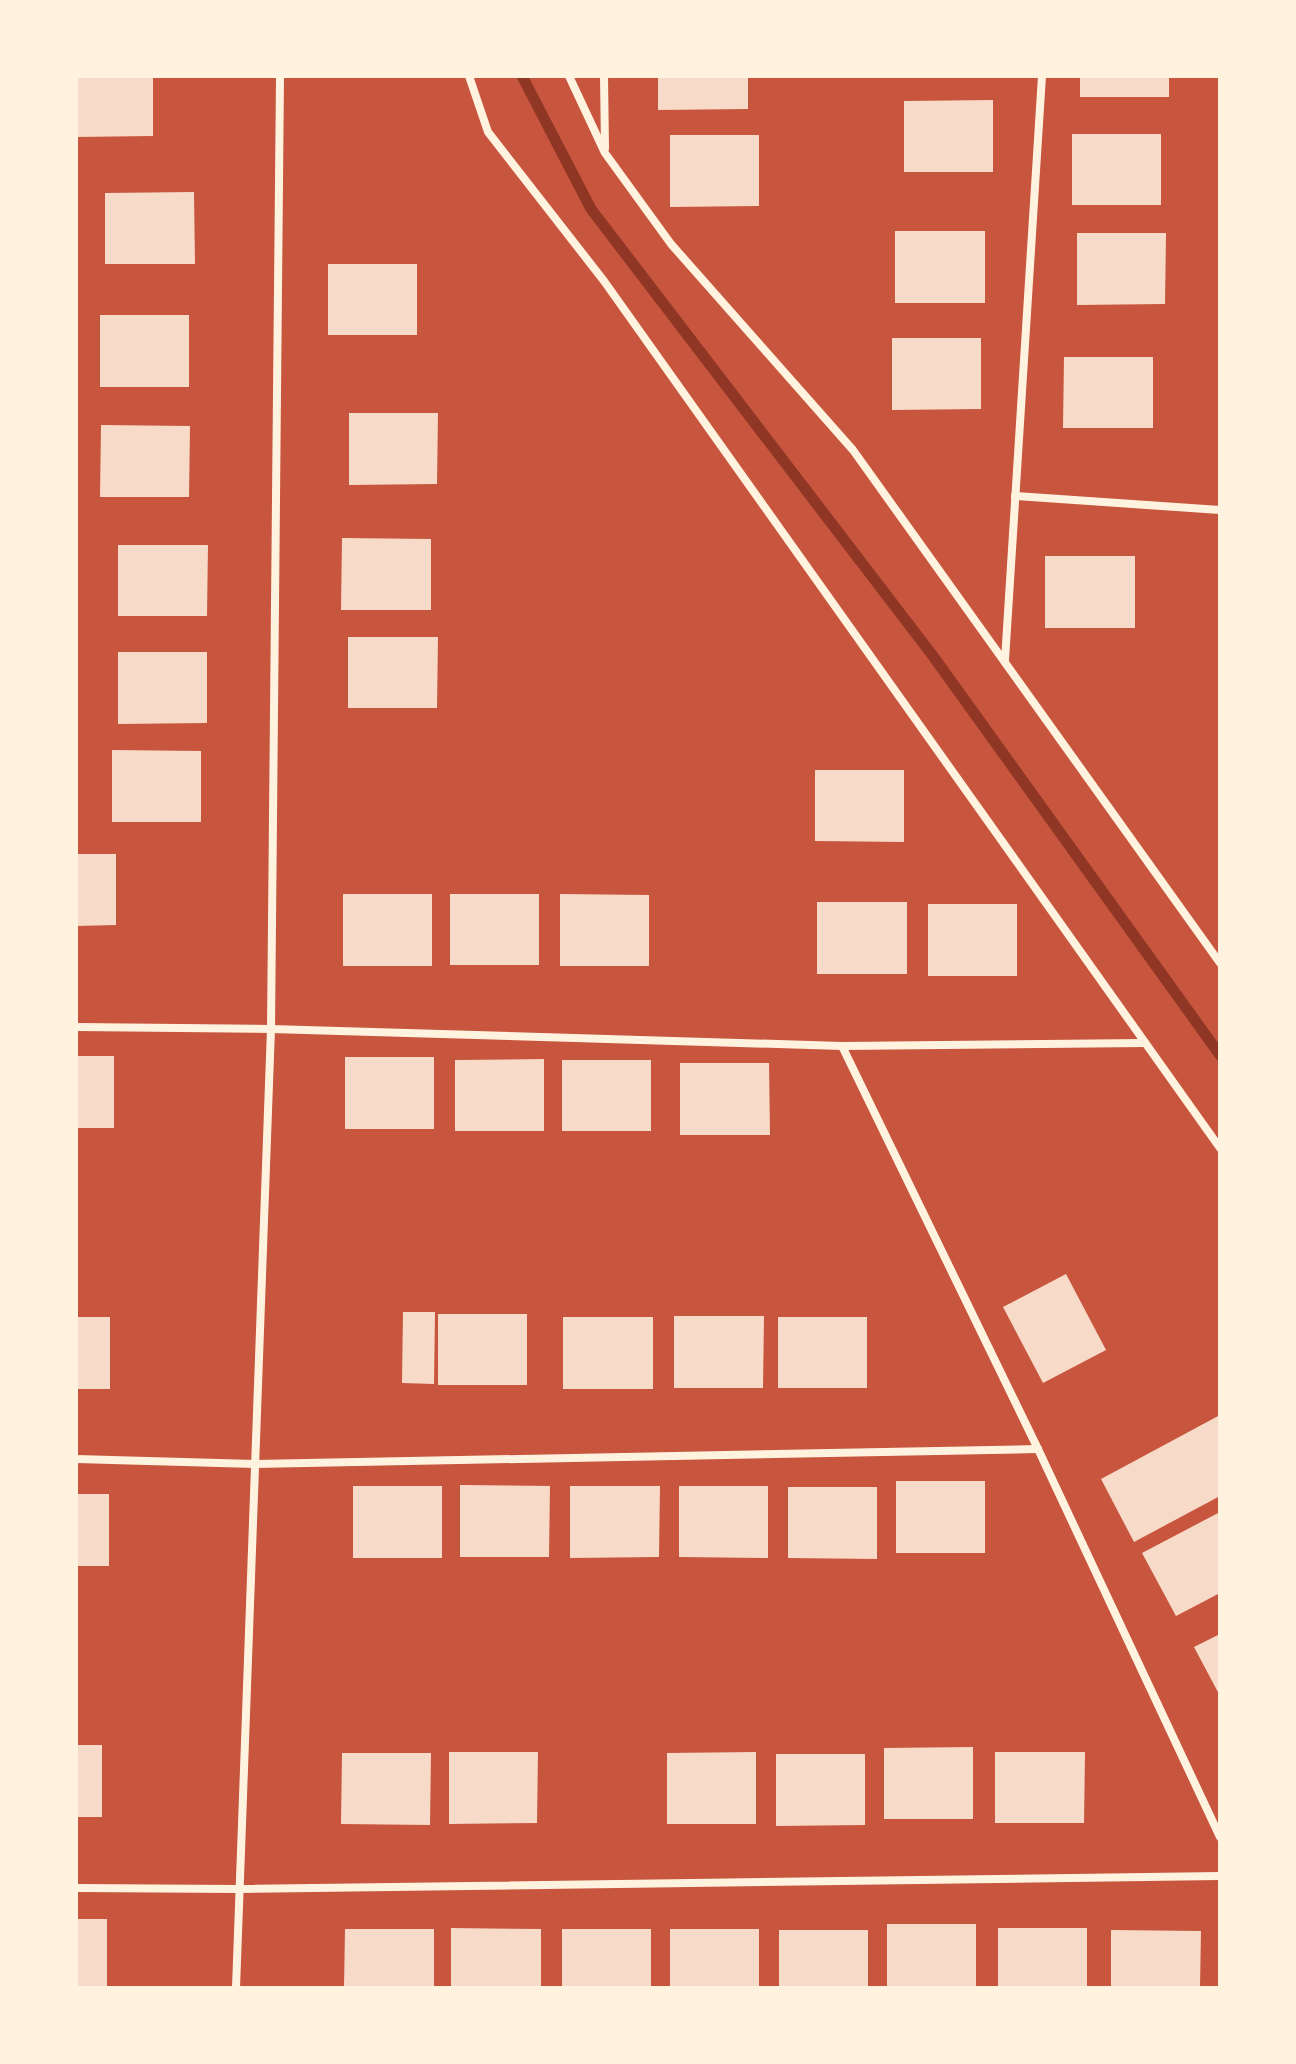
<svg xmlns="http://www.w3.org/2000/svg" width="1296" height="2064" font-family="'Alegreya Sans',sans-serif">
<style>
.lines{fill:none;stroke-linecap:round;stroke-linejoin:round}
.stream{stroke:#8f3625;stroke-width:11}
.building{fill:#f7dbc8}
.minor{stroke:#fff3e0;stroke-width:8}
</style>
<rect width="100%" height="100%" fill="#c8553d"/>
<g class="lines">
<!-- stream -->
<polyline class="stream" points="522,76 591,209 933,656 1220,1055"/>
</g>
<!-- building -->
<g class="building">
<polygon points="76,76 153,76 153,136 76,137"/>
<polygon points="658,76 748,76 748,109 658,110"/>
<rect x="1080" y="76" width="89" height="21"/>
<polygon points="993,100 993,172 904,172 904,101"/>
<rect x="1072" y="134" width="89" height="71"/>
<polygon points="670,135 759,135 759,206 670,207"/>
<polygon points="194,192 195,264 105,264 105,193"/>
<rect x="895" y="231" width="90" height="72"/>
<polygon points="1077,233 1166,233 1165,304 1077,305"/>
<rect x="328" y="264" width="89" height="71"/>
<rect x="100" y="315" width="89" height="72"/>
<polygon points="892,338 981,338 981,409 892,410"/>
<polygon points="1064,357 1153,357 1153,428 1063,428"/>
<polygon points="349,413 438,413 437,484 349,485"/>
<polygon points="101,425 190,426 189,497 100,497"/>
<polygon points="342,538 431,539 431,610 341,610"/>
<polygon points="118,545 208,545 207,616 118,616"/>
<rect x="1045" y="556" width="90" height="72"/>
<polygon points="348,637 438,637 437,708 348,708"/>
<polygon points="118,652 207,652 207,723 118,724"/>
<polygon points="112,750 201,751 201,822 112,822"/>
<polygon points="815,770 904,770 904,842 815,841"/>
<polygon points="76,854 116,854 116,925 76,926"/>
<rect x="343" y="894" width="89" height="72"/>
<rect x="450" y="894" width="89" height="71"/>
<polygon points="560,894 649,895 649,966 560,966"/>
<rect x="817" y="902" width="90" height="72"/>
<rect x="928" y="904" width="89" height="72"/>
<rect x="76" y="1056" width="38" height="72"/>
<rect x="345" y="1057" width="89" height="72"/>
<polygon points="544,1059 544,1131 455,1131 455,1060"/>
<rect x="562" y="1060" width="89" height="71"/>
<polygon points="680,1063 769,1063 770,1135 680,1135"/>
<polygon points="1066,1274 1106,1350 1043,1383 1003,1307"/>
<polygon points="403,1312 435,1312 434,1384 402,1383"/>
<rect x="438" y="1314" width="89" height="71"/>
<polygon points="674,1316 764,1316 763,1388 674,1388"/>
<rect x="76" y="1317" width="34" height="72"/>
<rect x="563" y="1317" width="90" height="72"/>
<rect x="778" y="1317" width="89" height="71"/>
<polygon points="1220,1415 1220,1496 1134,1542 1101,1479"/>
<rect x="896" y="1481" width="89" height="72"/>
<polygon points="460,1485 550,1486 549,1557 460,1557"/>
<rect x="353" y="1486" width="89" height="72"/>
<polygon points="570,1486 660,1486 659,1557 570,1558"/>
<polygon points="679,1486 768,1486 768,1558 679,1557"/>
<polygon points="788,1487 877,1487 877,1559 788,1558"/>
<rect x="76" y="1494" width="33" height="72"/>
<polygon points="1220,1512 1220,1593 1176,1616 1142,1553"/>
<polygon points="1220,1634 1220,1696 1194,1647"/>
<rect x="76" y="1745" width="26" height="72"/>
<polygon points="973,1747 973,1819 884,1819 884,1748"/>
<polygon points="449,1752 538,1752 537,1823 449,1824"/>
<polygon points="756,1752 756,1824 667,1824 667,1753"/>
<polygon points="995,1752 1085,1752 1084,1823 995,1823"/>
<polygon points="342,1753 431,1753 430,1825 341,1824"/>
<polygon points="776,1754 865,1754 865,1825 776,1826"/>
<rect x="76" y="1919" width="31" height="69"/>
<rect x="887" y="1924" width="89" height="64"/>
<polygon points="451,1928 541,1929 541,1988 451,1988"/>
<rect x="998" y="1928" width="89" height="60"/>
<polygon points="345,1929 434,1929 434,1988 344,1988"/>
<rect x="562" y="1929" width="89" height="59"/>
<rect x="670" y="1929" width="89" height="59"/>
<rect x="779" y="1930" width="89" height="58"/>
<polygon points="1111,1930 1201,1931 1200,1988 1111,1988"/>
</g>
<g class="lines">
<!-- minor -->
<g class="minor">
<polyline points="469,76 488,132 604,281 1220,1148"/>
<polyline points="569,76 605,153 671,244 853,450 1220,963"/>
<polyline points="604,76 605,148"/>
<polyline points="1015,496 1220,510"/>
<polyline points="1005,660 1042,76"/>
<polyline points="76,1027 271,1029 842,1046 1145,1043"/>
<polyline points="842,1046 1038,1449 1220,1837"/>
<polyline points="76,1459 255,1464 1038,1449"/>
<polyline points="76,1888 239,1889 1220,1876"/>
<polyline points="236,1988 271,1029 280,76"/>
</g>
</g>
<!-- border -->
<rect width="1296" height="2064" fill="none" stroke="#fff3e0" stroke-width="156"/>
</svg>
